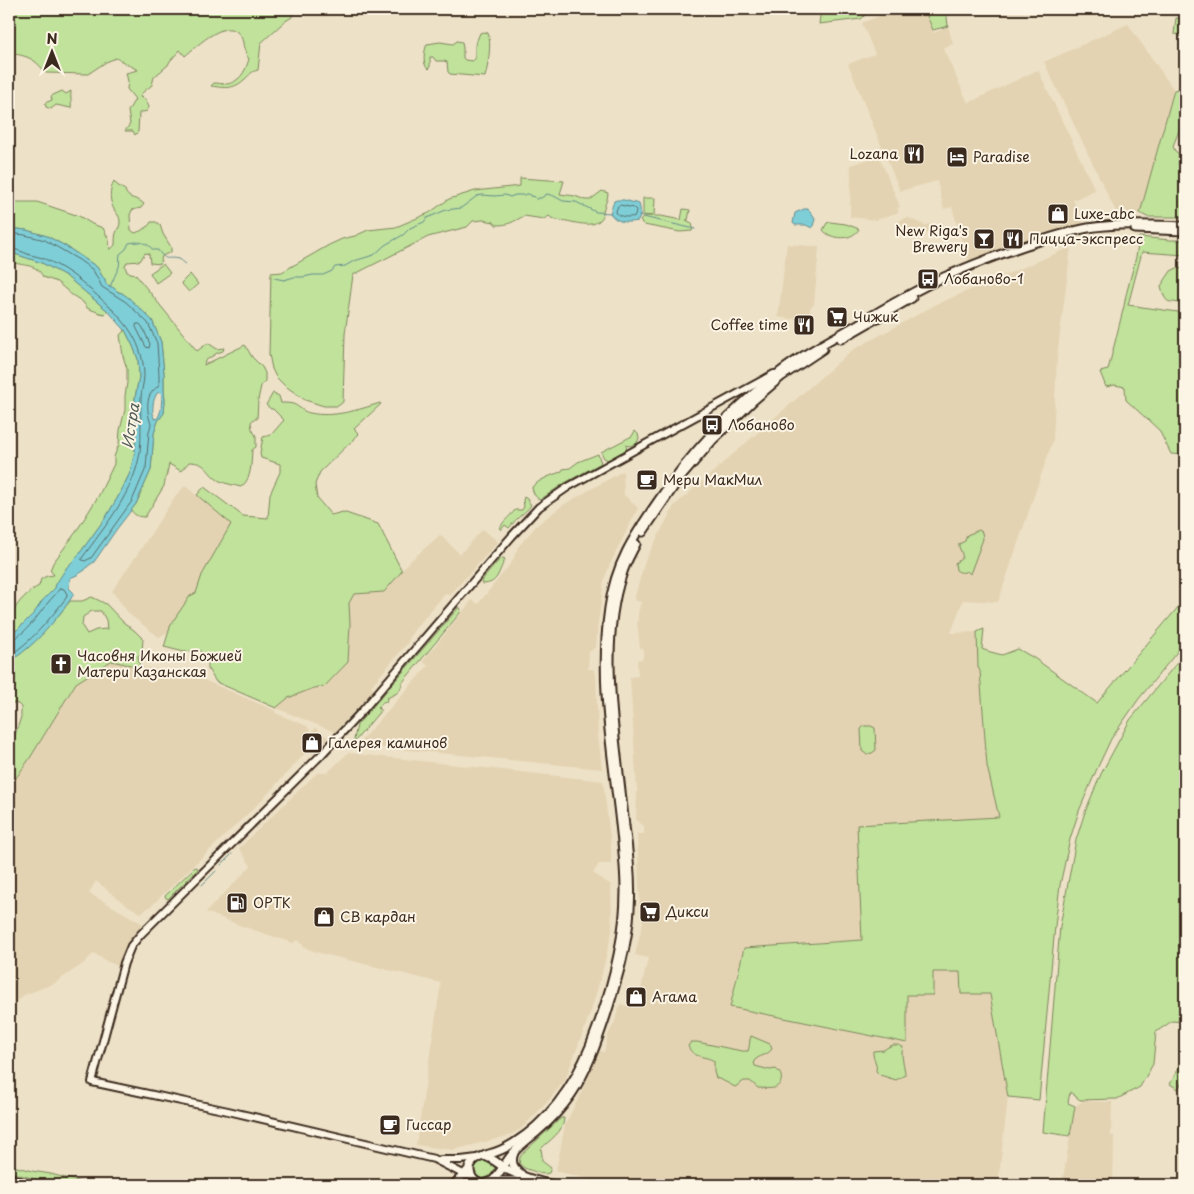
<svg xmlns="http://www.w3.org/2000/svg" width="1194" height="1194" font-family="'Playpen Sans',sans-serif">
<style>
.built{fill:#e3d3b2}
.green{fill:#c0e29b;stroke:#7e865c;fill-rule:evenodd}
.water{fill:#7eced8;stroke:#638c8e;fill-rule:evenodd}
.lines{fill:none;stroke-linecap:round;stroke-linejoin:round}
.shore{stroke:#566c68;stroke-width:1}
.stream{stroke:#638c8e;stroke-width:1}
.tertiary-casing{stroke:#3b2a1e;stroke-width:10}
.secondary-casing{stroke:#3b2a1e;stroke-width:11}
.tertiary{stroke:#fcf5e5;stroke-width:6}
.secondary{stroke:#fcf5e5;stroke-width:7}
.labels{text-anchor:middle;stroke-width:4;stroke-linejoin:round;paint-order:stroke}
.poi-label{font-size:14px;fill:#3b2a1e;stroke:#fcf5e5;text-anchor:start}
.water-label{font-size:15px;font-style:italic;fill:#4f5b56;stroke:#fcf5e5}
</style>
<rect width="100%" height="100%" fill="#ede1c7"/>
<filter id="ink" filterUnits="userSpaceOnUse"><feTurbulence type="fractalNoise" baseFrequency=".02" numOctaves="2"/><feDisplacementMap in="SourceGraphic" scale="10" xChannelSelector="R" yChannelSelector="G"/><feConvolveMatrix kernelMatrix="1 2 1 2 8 2 1 2 1" color-interpolation-filters="sRGB"/></filter>
<g filter="url(#ink)">
<!-- built -->
<g class="built">
<polygon points="896,9 923,9 934,33 948,26 953,44 943,48 968,103 1038,70 1095,190 1073,200 1083,223 1042,234 971,261 966,256 952,207 944,209 937,181 900,191 848,64 875,54 862,23"/>
<polygon points="1128,24 1174,90 1140,213 1117,214 1044,62"/>
<polygon points="879,156 900,207 897,208 899,212 876,220 850,217 851,172 850,165"/>
<polygon points="905,218 909,218 924,225 942,224 942,228 934,232 899,236 896,231 896,225 897,222"/>
<polygon points="787,244 819,247 814,305 811,306 809,318 792,319 778,317"/>
<polygon points="1071,247 1057,357 1053,440 998,602 963,600 951,633 977,632 978,667 980,671 987,766 999,817 970,819 862,940 744,948 730,1006 907,1043 907,995 933,972 961,972 990,994 1008,1097 998,1185 614,1185 556,1171 565,1125 582,1091 600,1051 604,1052 608,1035 614,1024 620,1004 635,1008 639,993 636,992 637,988 641,989 648,958 635,955 643,922 640,911 637,834 644,834 644,826 636,820 637,790 630,677 638,676 637,660 643,659 643,648 640,648 637,621 638,620 638,613 641,602 634,600 645,561 674,506 851,351 937,304"/>
<polygon points="623,471 624,495 638,508 610,564 604,580 598,623 596,647 589,652 588,669 593,669 596,675 598,735 602,769 357,745 428,666 423,661 472,600 478,604 512,562 518,547 537,525 563,505"/>
<polygon points="185,486 224,517 262,556 216,605 159,637 130,615 112,591 137,555 176,495"/>
<polygon points="483,529 498,542 450,595 445,594 413,631 407,644 371,686 374,690 335,732 276,708 288,698 314,688 324,687 348,662 350,624 349,603 354,594 384,592 409,562 440,535 460,554"/>
<polygon points="111,661 197,677 276,711 275,713 307,726 311,732 316,728 328,738 312,754 308,750 259,803 151,906 141,913 125,904 96,881 89,893 143,924 125,946 118,966 106,961 94,953 83,964 53,984 24,995 9,1008 9,788 30,758 76,683"/>
<polygon points="348,753 603,781 611,845 611,864 599,864 593,873 611,885 612,931 602,973 591,1011 565,1080 549,1100 521,1129 508,1136 453,1150 416,1145 441,983 316,952 306,948 297,940 293,943 239,925 206,912 251,866 239,848 317,773 327,773"/>
<polygon points="1083,1101 1112,1102 1111,1136 1114,1136 1113,1184 1095,1183 1094,1185 1062,1185 1075,1106"/>
</g>
<!-- green -->
<g class="green">
<path d="M9,9H293L292,17L284,22L261,43L258,70C250,72 251,74 245,79C233,90 225,88 211,86L214,83C219,83 227,85 231,83C242,79 246,69 249,59C247,56 245,52 244,48C243,45 243,40 241,37C229,14 197,46 185,56L180,50L170,61L168,65L154,77L152,85L142,93L140,97L145,99L149,107L147,111L139,113L138,132L135,135L133,131H125L130,124L128,111L135,99L127,89L128,81L126,73L138,70L116,58L106,62L88,74L46,73C34,58 28,56 9,53Z"/>
<polygon points="821,9 871,9 861,19 819,24"/>
<polygon points="924,9 946,9 948,26 933,30"/>
<polygon points="1176,18 1185,19 1185,35 1174,34"/>
<path d="M483,32L488,33C492,43 488,66 485,77L450,74L448,72L447,62L444,61H436L433,57H430V67L428,69C422,64 424,51 427,44L440,42L453,44L457,41L462,42L463,48V58L465,60L472,61L475,59V45L480,33Z"/>
<polygon points="1181,88 1184,96 1182,106 1185,115 1173,146 1175,151 1179,154 1179,163 1180,168 1183,172 1185,188 1185,217 1147,217 1140,213 1174,90"/>
<path d="M62,91L66,94L71,91C70,97 72,102 71,108L56,105L51,109L46,107L45,103L52,100L51,96Z"/>
<path d="M520,178L564,181L560,194L575,196L585,200H590L602,191L608,193C608,200 604,205 603,212C602,216 604,215 601,219C594,228 576,223 567,221C560,220 554,221 549,216L544,219L524,216C512,222 510,225 496,225L494,222L483,220L473,221L467,227L428,237L353,275L345,334L343,402L338,406H324L305,400L284,385L276,377L272,369L269,354L271,273L282,272L329,245L342,239L355,236L368,230L396,227L429,213L449,199L475,191L520,186Z"/>
<path d="M114,181L117,185L125,190C128,201 136,196 144,204L141,208L132,210L130,215L131,230L135,233C141,231 148,228 151,222H156L160,225L163,234L171,247V252L162,256L160,264L150,263L149,254L145,253L140,261L127,262L125,266L127,272L135,274L197,351L208,343L217,349L224,348L223,351L217,353L205,361L204,365L245,345L252,357L262,367L265,373V381L261,386L258,400L257,419H254L251,422L252,429L256,436V447L252,450C251,463 252,479 241,487C234,485 226,484 220,481C207,475 209,462 189,462L181,471L169,464L164,486L145,517C139,517 135,516 131,510L136,504L151,470L154,433L158,421L164,413L165,401L164,390V374L161,342L152,320L122,293C116,292 112,286 105,284V279L102,276L97,267L67,247L47,236L26,230L9,228V202H37L79,216L92,224L103,228L109,240L110,250L115,245C115,241 115,237 116,233C118,229 120,226 120,222C120,217 118,215 115,211C109,202 109,191 114,181Z"/>
<polygon points="643,198 655,198 654,216 661,216 681,220 683,209 690,210 688,220 686,220 692,223 693,228 692,231 680,232 644,225 640,221 644,216 652,216 643,215"/>
<path d="M830,222L846,224L859,229C852,241 831,240 823,230L827,223Z"/>
<polygon points="1139,237 1170,240 1185,240 1185,255 1142,252 1128,305 1185,313 1185,455 1171,454 1159,430 1126,400 1125,387 1115,385 1106,387 1100,372 1108,370 1124,306 1126,295 1136,257"/>
<path d="M9,252L42,263L66,276L108,311L105,314L100,313L87,308L83,302L72,295L57,282L43,277C36,262 22,267 9,261Z"/>
<polygon points="163,264 170,273 156,283 150,273"/>
<path d="M1177,268L1185,269V305C1168,298 1167,309 1161,286L1171,271Z"/>
<polygon points="190,274 198,284 189,292 181,283"/>
<path d="M125,330L133,346L138,359L139,377L135,398L136,429L135,451L130,473L118,497L106,517L77,557L67,567L55,588L43,600L35,613L17,630L9,636V628L13,626C13,622 12,617 13,613C16,603 30,590 39,586L41,579L47,576L54,575L50,570L53,563L76,532L99,495L114,464V457L119,444L120,430L125,410V396L127,383V369L123,356L120,335Z"/>
<path d="M273,393L279,396L281,403C285,403 289,403 293,404C299,406 303,412 310,413C333,418 358,410 380,403L381,404L354,429L359,434L320,472L315,484L317,498L331,515L343,512L378,524L402,571L384,592L354,594L349,603L350,624L348,662L324,687L314,688L288,698L276,708L216,682L208,669V657L199,650L184,652L164,647L171,624L190,596L196,593L202,575L231,524L197,495L204,487L243,516L268,518L270,494L280,472V464L261,458L260,453L263,437L271,435L284,420L273,409H271L266,405Z"/>
<polygon points="635,431 638,434 639,438 637,443 630,446 626,445 627,450 608,460 604,458 601,452 632,436"/>
<path d="M598,454L601,463L563,484L540,500C535,497 533,493 532,487C539,480 551,475 561,472L563,469L570,468L578,462Z"/>
<path d="M524,497L527,499L531,505C528,510 523,513 518,518C514,521 512,525 509,528L505,525L501,530L500,529C502,521 510,517 515,510H522L524,507L523,500Z"/>
<path d="M979,530L982,532L983,539L970,574L967,571C963,573 960,573 956,570L955,563C957,561 959,561 961,559C965,555 958,549 959,544L965,541L967,535Z"/>
<path d="M504,558L505,560C498,571 499,584 482,584L481,581L500,559Z"/>
<path d="M92,597L106,604L123,622L135,631L143,639L142,652L138,656L140,667L111,661L76,683L30,758L9,788V765L12,759V744L21,717V707L18,704L13,703L9,705V662C35,645 51,625 70,601H82ZM92,611H101L106,620L107,629L96,630L87,634L82,626L83,617Z"/>
<polygon points="1185,599 1185,642 1138,700 1111,739 1096,771 1079,811 1070,839 1060,885 1055,926 1039,1100 1008,1097 990,994 961,994 960,972 933,972 933,995 907,995 907,1043 730,1007 744,948 862,940 857,825 999,817 987,766 980,671 978,667 977,632 984,629 982,649 987,651 1002,655 1018,649 1034,658 1097,703"/>
<path d="M459,607L461,609L460,613L402,683C401,693 395,694 387,698L386,703L384,701L378,708L381,710L355,741L354,740L357,725Z"/>
<polygon points="1185,653 1185,1022 1172,1021 1156,1032 1153,1064 1140,1087 1117,1099 1080,1100 1070,1092 1068,1103 1075,1106 1070,1136 1043,1132 1060,926 1076,840 1085,812 1101,774 1130,720"/>
<polygon points="864,726 871,726 875,728 876,750 872,753 866,754 862,751 861,729"/>
<polygon points="195,867 198,868 198,869 168,899 166,898 165,896"/>
<path d="M751,1036L770,1044L772,1049C767,1056 759,1055 754,1061L755,1066L770,1070L776,1069C783,1074 784,1084 774,1088C770,1089 763,1088 758,1088L750,1081H744L735,1087C729,1084 723,1080 716,1078L714,1072V1061C705,1055 693,1059 688,1046L691,1042H697L742,1051H748C750,1046 749,1041 751,1036Z"/>
<path d="M893,1045H898L903,1047C900,1056 905,1066 905,1075L896,1080L880,1075L876,1071C878,1063 872,1058 873,1051L884,1050L888,1047Z"/>
<polygon points="1180,1066 1185,1069 1185,1077 1178,1089 1170,1084"/>
<path d="M561,1118H564C564,1132 549,1140 541,1149L542,1155V1161L551,1168L549,1173C543,1175 539,1173 533,1171C523,1168 515,1165 522,1154Z"/>
<circle cx="484" cy="1170" r="11"/>
<polygon points="9,1165 32,1171 51,1174 91,1185 58,1185 9,1172"/>
</g>
<!-- water -->
<g class="water">
<path d="M617,200H624L639,204C641,210 641,215 638,221C628,223 616,223 610,213L614,201Z"/>
<polygon points="804,209 808,209 815,219 813,226 812,228 806,225 795,225 793,223 795,213"/>
<path d="M9,228L26,230L47,236L67,247L97,267L102,276L105,279L106,284L114,288L118,292L122,293L129,298L152,320L161,342L164,374V390L165,401L164,413L158,421L154,433L151,470L136,504L116,530L94,562L88,566L85,570L77,575L70,578L69,588L74,593C70,602 64,608 58,616C44,634 28,650 9,662V636L17,630L34,613L43,600L55,588L56,584L67,567L77,557L106,517L118,497L130,473L135,451L136,429L135,398L139,377L138,359L133,346L125,330L108,311L66,276L42,263L9,252ZM158,392H160L162,394L161,410L158,418L154,419C152,410 152,400 158,392Z"/>
</g>
<g class="lines">
<!-- shore -->
<g class="shore">
<path d="M620,205L634,208L636,210L635,216C629,218 622,217 617,214L616,211L618,206Z"/>
<path d="M9,233L25,235L45,240L79,260L93,270L102,287L126,302L148,323L157,343L159,374V385C156,388 152,391 150,395C146,402 148,417 151,424L149,432L146,468L132,501L91,558L85,561L82,560V558C106,525 134,492 140,452C142,434 140,416 141,398C141,391 144,383 144,375C143,337 120,315 92,291C78,278 63,267 45,259C40,257 35,256 30,255C23,252 16,249 9,248"/>
<polygon points="137,324 140,324 143,328 150,344 149,348 146,347 136,327"/>
<path d="M9,640C23,638 38,615 47,604C51,598 57,594 60,588L64,589L67,594L66,598C49,620 32,641 9,656"/>
</g>
<!-- stream -->
<g class="stream">
<polyline points="639,216 695,229"/>
<polyline points="274,278 284,280 294,277 303,277 313,275 323,275 332,271 335,267 345,266 354,261 374,255 385,245 403,235 410,228 424,222 427,218 446,210 461,208 477,196 482,195 495,196 505,195 510,197 515,195 524,195 526,194 529,194 530,196 535,197 537,200 538,198 541,198 547,194 554,196 563,201 576,202 596,212 611,213"/>
<path d="M110,287C113,280 116,273 119,267C120,263 119,258 120,254L126,249L129,243C138,241 148,242 153,250H158C167,263 167,256 178,259C181,260 183,263 185,264"/>
<polyline points="221,865 232,854"/>
<polyline points="202,885 216,871"/>
</g>
<!-- tertiary casing -->
<g class="tertiary-casing">
<g id="tertiary">
<polyline points="441,1160 461,1160 477,1158"/>
<polyline points="467,1176 434,1159 228,1111 92,1082 124,963 131,946 141,934 322,754 363,710 512,536 539,507 568,487 660,436 774,374"/>
</g>
</g>
<!-- secondary casing -->
<g class="secondary-casing">
<g id="secondary">
<polyline points="1135,229 1185,231"/>
<polyline points="841,339 912,298"/>
<polyline points="643,532 677,482 713,440 754,400 781,377 823,349"/>
<path d="M514,1153C510,1163 514,1168 521,1174"/>
<path d="M484,1156C494,1158 500,1166 508,1170C522,1177 539,1182 554,1185"/>
<path d="M470,1166C469,1176 474,1183 484,1184"/>
<polyline points="9,1178 31,1185"/>
<path d="M492,1181C501,1173 506,1160 515,1151C522,1144 530,1138 538,1131C550,1121 562,1108 571,1095C587,1072 597,1043 606,1016C617,981 628,946 630,909C632,882 629,854 625,826C622,800 619,774 616,747C610,693 604,628 622,575C625,564 631,554 636,544"/>
<path d="M454,1185C458,1180 464,1175 468,1170C471,1166 471,1162 476,1159C477,1158 487,1155 489,1154C498,1152 506,1148 514,1143C550,1120 574,1085 590,1046C609,998 625,944 625,891C625,866 622,840 619,815C611,746 599,677 609,608C615,564 633,537 658,501C690,454 730,411 776,375C801,355 830,340 858,324C886,307 914,291 944,277C969,266 995,256 1021,247C1043,240 1065,232 1088,228C1120,223 1153,225 1185,226"/>
<polyline points="480,1185 492,1181 532,1181"/>
</g>
</g>
<!-- tertiary -->
<use href="#tertiary" class="tertiary"/>
<!-- secondary -->
<use href="#secondary" class="secondary"/>
</g>
</g>
<!-- icons -->
<defs>
<g id="restaurant-square" transform="scale(1.125)"><rect x="-9" y="-9" width="18" height="18" rx="4" fill="#3b2a1e" stroke="#fcf5e5"/><path d="M-5-6h1v4h1v-4h1v4h1v-4h1v5L-1.5 .5V6h-2V.5L-5-1ZM5-6V6H3V1.5H1.5Q1.5-4 5-6Z" fill="#fff"/></g>
<g id="hotel-square" transform="scale(1.125)"><rect x="-9" y="-9" width="18" height="18" rx="4" fill="#3b2a1e" stroke="#fcf5e5"/><path d="M-6-4.5h1.5V1H6V5H4.5V3h-9V5H-6ZM-4 0a1.8 1.8 0 1 1 3.6 0ZM.5 0V-2.5h3Q6-2.5 6 0Z" fill="#fff"/></g>
<g id="shop-square" transform="scale(1.125)"><rect x="-9" y="-9" width="18" height="18" rx="4" fill="#3b2a1e" stroke="#fcf5e5"/><path d="M-5-2.5h2.3a2.7 3.5 0 0 1 5.4 0H5L5.5 6h-11ZM-1.5-2.5h3a1.5 2.3 0 0 0-3 0Z" fill="#fff"/></g>
<g id="bar-square" transform="scale(1.125)"><rect x="-9" y="-9" width="18" height="18" rx="4" fill="#3b2a1e" stroke="#fcf5e5"/><path d="M-6-5H6L.8 .8V4.5H3.5V6h-7V4.5H-.8V.8Z" fill="#fff"/></g>
<g id="bus-square" transform="scale(1.125)"><rect x="-9" y="-9" width="18" height="18" rx="4" fill="#3b2a1e" stroke="#fcf5e5"/><path d="M-5-6H5V4H4V6H2V4H-2V6H-4V4H-5ZM-3.5-4V0h7V-4ZM-3.5 1.2v1.5H-2V1.2ZM2 1.2v1.5H3.5V1.2Z" fill="#fff"/></g>
<g id="supermarket-square" transform="scale(1.125)"><rect x="-9" y="-9" width="18" height="18" rx="4" fill="#3b2a1e" stroke="#fcf5e5"/><path d="M-6-5.5h2.5l.6 2H6L4.5 2H-2.5L-4.4-4H-6ZM-1.5 3.2a1.3 1.3 0 1 0 .1 0ZM3 3.2a1.3 1.3 0 1 0 .1 0Z" fill="#fff"/></g>
<g id="cafe-square" transform="scale(1.125)"><rect x="-9" y="-9" width="18" height="18" rx="4" fill="#3b2a1e" stroke="#fcf5e5"/><path d="M-5.5-4.5H6V0H3Q3 3.5 0 3.5H-2.5Q-5.5 3.5-5.5 0ZM3-3.2v2h1.7v-2ZM-6 4.5H4V6H-6Z" fill="#fff"/></g>
<g id="church-square" transform="scale(1.125)"><rect x="-9" y="-9" width="18" height="18" rx="4" fill="#3b2a1e" stroke="#fcf5e5"/><path d="M-1.2-6h2.4v3.5h3.3v2.4h-3.3V6h-2.4V-.1h-3.3v-2.4h3.3Z" fill="#fff"/></g>
<g id="fuel-square" transform="scale(1.125)"><rect x="-9" y="-9" width="18" height="18" rx="4" fill="#3b2a1e" stroke="#fcf5e5"/><path d="M-5.5-6h7V0h2V4h1.3V-2.5L3-4.5l.8-.8L6-3V5H2.5V1h-1V6h-7ZM-4.2-4.7v3.2H.2V-4.7Z" fill="#fff"/></g>
</defs>
<g fill-rule="evenodd">
<use href="#restaurant-square" x="914" y="154"/>
<use href="#hotel-square" x="957" y="157"/>
<use href="#shop-square" x="1058" y="214"/>
<use href="#bar-square" x="984" y="239"/>
<use href="#restaurant-square" x="1013" y="239"/>
<use href="#bus-square" x="928" y="279"/>
<use href="#supermarket-square" x="837" y="317"/>
<use href="#restaurant-square" x="804" y="325"/>
<use href="#bus-square" x="712" y="425"/>
<use href="#cafe-square" x="647" y="480"/>
<use href="#church-square" x="61" y="664"/>
<use href="#shop-square" x="312" y="743"/>
<use href="#fuel-square" x="237" y="903"/>
<use href="#supermarket-square" x="650" y="912"/>
<use href="#shop-square" x="324" y="917"/>
<use href="#shop-square" x="636" y="997"/>
<use href="#cafe-square" x="390" y="1125"/>
</g>
<g class="labels">
<!-- poi labels -->
<g class="poi-label">
<text x="898" y="159" text-anchor="end">Lozana</text>
<text x="973" y="162">Paradise</text>
<text x="1074" y="219">Luxe-abc</text>
<text x="968" y="236" text-anchor="end">New Riga's<tspan x="968" dy="16">Brewery</tspan></text>
<text x="1029" y="244">Пицца-экспресс</text>
<text x="944" y="284">Лобаново-1</text>
<text x="853" y="322">Чижик</text>
<text x="788" y="330" text-anchor="end">Coffee time</text>
<text x="728" y="430">Лобаново</text>
<text x="663" y="485">Мери МакМил</text>
<text x="77" y="661">Часовня Иконы Божией<tspan x="77" dy="16">Матери Казанская</tspan></text>
<text x="328" y="748">Галерея каминов</text>
<text x="253" y="908">ОРТК</text>
<text x="666" y="917">Дикси</text>
<text x="340" y="922">СВ кардан</text>
<text x="652" y="1002">Агама</text>
<text x="406" y="1130">Гиссар</text>
</g>
<!-- water labels -->
<g class="water-label">
<text transform="translate(131 426) rotate(-81)" y="5">Истра</text>
</g>
</g>
<!-- margin -->
<rect width="1194" height="1194" fill="none" stroke="#fcf5e5" stroke-width="30"/>
<rect x="15" y="15" width="1164" height="1164" fill="none" stroke="#3b2a1e" stroke-width="2" filter="url(#ink)"/>
<!-- north arrow -->
<g transform="translate(52 52)" stroke="#fcf5e5" stroke-width="4" paint-order="stroke">
<path d="M0-4L9 19L0 12L-9 19Z" fill="#3b2a1e"/>
<text y="-8" font-size="14" font-weight="bold" text-anchor="middle" fill="#3b2a1e">N</text>
</g>
</svg>
